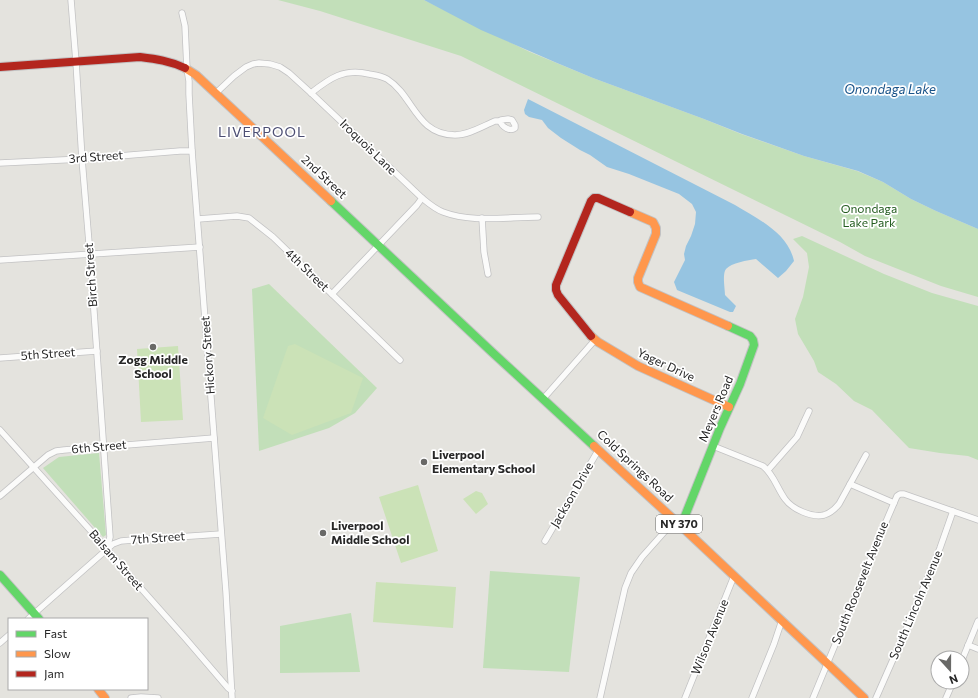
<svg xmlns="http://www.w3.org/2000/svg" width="978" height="698" font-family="Commissioner,sans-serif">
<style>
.green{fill:#c2dfb9}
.pitch{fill:#cbe2b7}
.water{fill:#96c4e1}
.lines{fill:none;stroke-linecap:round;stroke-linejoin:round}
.street-casing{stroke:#c2c2c3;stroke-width:7}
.fast-casing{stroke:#c2c2c3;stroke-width:10}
.slow-casing{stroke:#c2c2c3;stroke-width:10}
.jam-casing{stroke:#c2c2c3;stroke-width:10}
.street{stroke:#fbfbfa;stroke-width:5.5}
.fast{stroke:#63d668;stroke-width:8}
.slow{stroke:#ff974d;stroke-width:8}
.jam{stroke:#b3261e;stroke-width:8}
.poi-dot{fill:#696967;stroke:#fff;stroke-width:1.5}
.labels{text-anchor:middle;stroke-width:3.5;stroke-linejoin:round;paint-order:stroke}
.shield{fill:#fff;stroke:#686868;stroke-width:1}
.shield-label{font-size:11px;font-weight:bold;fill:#272727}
.street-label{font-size:12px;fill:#272727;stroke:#fff}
.park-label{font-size:12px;fill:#235c1f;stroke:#fff}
.poi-label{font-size:12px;font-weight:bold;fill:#272727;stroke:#fff;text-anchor:start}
.water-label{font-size:13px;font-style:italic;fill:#195389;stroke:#fff}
.quarter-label{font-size:14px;letter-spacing:1px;fill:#4c4e73;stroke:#fff}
</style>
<rect width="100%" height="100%" fill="#e4e3de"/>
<!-- green -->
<g class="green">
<polygon points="278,0 424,0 530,52 593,78 704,119 741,134 804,156 857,171 883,182 911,199 936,211 978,229 978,297 941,286 865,256 840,242 461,56 320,11"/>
<polygon points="802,236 884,274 932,293 978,306 978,460 968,456 940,453 909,448 872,410 854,401 836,384 818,372 814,361 798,334 795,319 803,297 809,267 807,253 793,239"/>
<polygon points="269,284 377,388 355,413 329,428 259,451 252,289"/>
<polygon points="99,453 106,535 103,537 43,468 59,457"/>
<polygon points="490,571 580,577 569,672 483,668"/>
<polygon points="351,613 360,672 280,673 280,626"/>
</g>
<!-- pitch -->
<g class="pitch">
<polygon points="295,344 363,378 351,413 292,435 263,418 288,346"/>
<polygon points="178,346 183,420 141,422 137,349"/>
<polygon points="418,485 438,551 401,563 379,497"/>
<polygon points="476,491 482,493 488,504 476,514 463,499"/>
<polygon points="376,582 456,587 453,628 373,622"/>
</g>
<!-- water -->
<g class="water">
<polygon points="424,0 978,0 978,229 936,211 911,199 883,182 858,171 804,156 742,134 704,119 593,78 557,63 481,30"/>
<path d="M528,99L735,205C758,219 788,233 794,261L786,271L778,278L756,259C748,260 731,263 726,269C722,274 725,289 725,295L736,306L733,312H730L677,290L674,282L685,260L684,254L686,246L691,236L695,224L696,212L692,204L679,194L629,174L607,167L590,155L580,150L561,138L548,128L542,120L529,117L525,114L524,110Z"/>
</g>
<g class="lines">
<!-- street casing -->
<g class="street-casing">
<g id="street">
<polyline points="71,0 76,62 82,159 90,255 110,537 107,549"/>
<polyline points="182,13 185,26 187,69 189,81 189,94 192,151 226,592 232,698"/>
<path d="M216,93L234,76L246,67L253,64L259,63L270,64L280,67L289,73L311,93L422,198C428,203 435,209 443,212C472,223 507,217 538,217"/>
<path d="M311,93C330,78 344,68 369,74C375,75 382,76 387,79C414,96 416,135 455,135C469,135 483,126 495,121H500"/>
<path d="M508,119L512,120L515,125V128C510,132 502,127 500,121L501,120Z"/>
<polyline points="0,163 82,159 180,151 192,151"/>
<polyline points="482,218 484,252 488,274"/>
<polyline points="198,219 237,216 249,218 273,237 400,360"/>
<polyline points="0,260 200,247"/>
<polyline points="332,294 417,205 422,198"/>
<polyline points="0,358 97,351"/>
<polyline points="543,399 595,340"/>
<polyline points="0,430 100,541 122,567 186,639 228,688 232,691"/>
<path d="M713,446L763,466C774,475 777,488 785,499C792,509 812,518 824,515C831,513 835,509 839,504L866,455"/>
<polyline points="768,470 797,437 809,411"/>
<polyline points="850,484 894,503"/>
<polyline points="0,496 48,455 56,451 64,450 214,438"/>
<polyline points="545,541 599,449"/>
<polyline points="28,619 113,544 121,541 133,540 221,534"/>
<polyline points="0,643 9,635"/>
<polyline points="968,645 978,649"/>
<polyline points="962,660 978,621"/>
<polyline points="131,698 141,697 158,698"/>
<polyline points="600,698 625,588 631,573 642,557 675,520"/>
<polyline points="685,698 734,576"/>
<polyline points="752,698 774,644 782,620"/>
<polyline points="813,698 885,524 897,496 900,494 904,494 978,520"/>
<polyline points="876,698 902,639 940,548 953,511"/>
<polyline points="946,698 953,682"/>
</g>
</g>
<!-- fast casing -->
<g class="fast-casing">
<g id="fast">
<polyline points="331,201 493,353 594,446"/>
<polyline points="681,526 720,428 740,384 754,345 753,340 750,336 728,326"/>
<polyline points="0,575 39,619"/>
</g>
</g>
<!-- slow casing -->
<g class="slow-casing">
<g id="slow">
<polyline points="185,68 196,75 331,201"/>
<polyline points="630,212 653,222 656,228 656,234 638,278 638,282 640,287 728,326"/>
<polyline points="591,336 598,342 638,366 729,407"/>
<polyline points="594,446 681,526 864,698"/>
<polyline points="98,689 105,698"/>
</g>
</g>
<!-- jam casing -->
<g class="jam-casing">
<g id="jam">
<path d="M0,67L140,57C156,59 170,61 185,68"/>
<polyline points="591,336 558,295 556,290 556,285 591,201 594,198 598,198 630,212"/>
</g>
</g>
<!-- street -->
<use href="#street" class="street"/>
<!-- fast -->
<use href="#fast" class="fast"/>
<!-- slow -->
<use href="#slow" class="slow"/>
<!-- jam -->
<use href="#jam" class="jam"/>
</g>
<!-- markers -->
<g class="poi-dot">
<circle cx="153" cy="347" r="4"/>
<circle cx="424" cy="462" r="4"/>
<circle cx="323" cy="533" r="4"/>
</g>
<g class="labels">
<!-- shield labels -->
<rect class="shield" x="656" y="515" width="46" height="18" rx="3"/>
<g class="shield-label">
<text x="679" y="528">NY 370</text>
</g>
<!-- street labels -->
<g class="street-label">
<text transform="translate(368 147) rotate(44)" y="4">Iroquois Lane</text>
<text transform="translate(96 157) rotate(-4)" y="4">3rd Street</text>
<text transform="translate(324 177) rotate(43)" y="4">2nd Street</text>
<text transform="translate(307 270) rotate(44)" y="4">4th Street</text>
<text transform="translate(91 275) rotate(-94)" y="4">Birch Street</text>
<text transform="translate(48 354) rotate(-4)" y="4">5th Street</text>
<text transform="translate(208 355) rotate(-94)" y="4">Hickory Street</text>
<text transform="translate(666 365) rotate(25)" y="4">Yager Drive</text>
<text transform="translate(716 409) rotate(-67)" y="4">Meyers Road</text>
<text transform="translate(99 447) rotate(-5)" y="4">6th Street</text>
<text transform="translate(635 466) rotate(43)" y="4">Cold Springs Road</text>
<text transform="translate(572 495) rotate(-60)" y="4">Jackson Drive</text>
<text transform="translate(158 538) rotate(-4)" y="4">7th Street</text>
<text transform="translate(116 560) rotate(49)" y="4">Balsam Street</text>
<text transform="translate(860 583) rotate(-68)" y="4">South Roosevelt Avenue</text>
<text transform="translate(916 605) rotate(-67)" y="4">South Lincoln Avenue</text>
<text transform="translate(710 637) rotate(-68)" y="4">Wilson Avenue</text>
</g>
<!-- park labels -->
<g class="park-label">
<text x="869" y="213">Onondaga<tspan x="869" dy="14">Lake Park</tspan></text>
</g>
<!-- poi labels -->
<g class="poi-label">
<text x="153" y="364" text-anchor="middle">Zogg Middle<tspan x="153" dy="14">School</tspan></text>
<text x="432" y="459">Liverpool<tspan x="432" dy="14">Elementary School</tspan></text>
<text x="331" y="530">Liverpool<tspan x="331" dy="14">Middle School</tspan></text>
</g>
<!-- water labels -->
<g class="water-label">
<text x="890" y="94">Onondaga Lake</text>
</g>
<!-- quarter labels -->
<g class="quarter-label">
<text x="262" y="137">LIVERPOOL</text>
</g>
</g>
<!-- legend -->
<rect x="8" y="618" width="140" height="72" fill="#ffffff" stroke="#a9a9a9"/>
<rect x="16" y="631" width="20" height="6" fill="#63d668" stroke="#a9a9a9"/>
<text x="44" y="638" font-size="12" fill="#272727">Fast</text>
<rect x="16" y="651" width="20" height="6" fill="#ff974d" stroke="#a9a9a9"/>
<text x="44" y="658" font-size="12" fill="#272727">Slow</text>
<rect x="16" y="671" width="20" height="6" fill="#b3261e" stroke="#a9a9a9"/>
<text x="44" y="678" font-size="12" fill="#272727">Jam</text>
<!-- north arrow -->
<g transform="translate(950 670) rotate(159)"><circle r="19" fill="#ffffff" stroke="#a9a9a9"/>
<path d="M0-3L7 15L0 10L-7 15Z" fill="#696967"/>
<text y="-6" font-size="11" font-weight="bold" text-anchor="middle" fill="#272727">N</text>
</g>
</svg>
